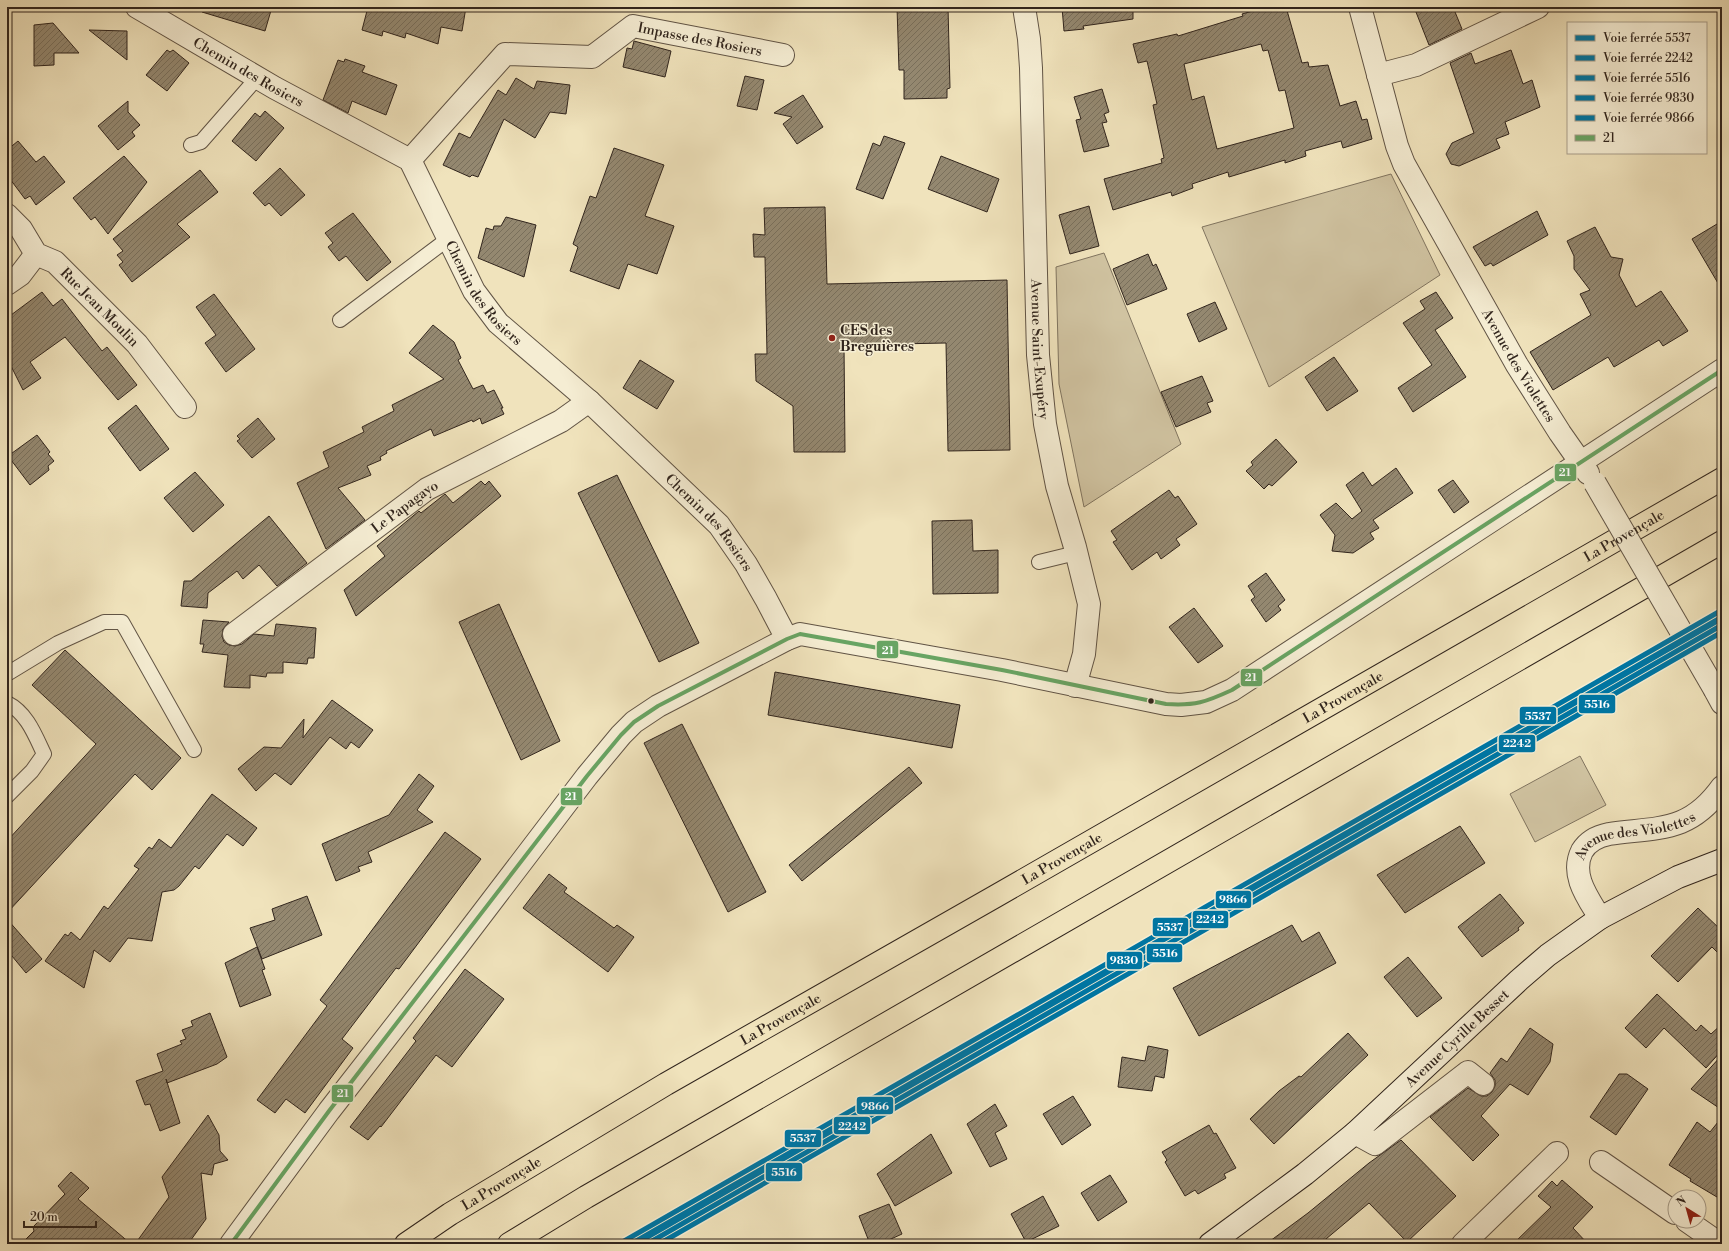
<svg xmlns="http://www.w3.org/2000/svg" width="1729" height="1251" font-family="'Libre Bodoni',serif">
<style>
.pitch{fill:#d0c3a1;stroke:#80745f}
.building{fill:url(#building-hatch);stroke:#31251d;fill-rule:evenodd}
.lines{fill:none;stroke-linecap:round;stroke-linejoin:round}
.service-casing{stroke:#615445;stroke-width:16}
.minor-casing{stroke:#615445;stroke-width:24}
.secondary-casing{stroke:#31251d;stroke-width:24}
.motorway-casing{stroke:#31251d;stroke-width:24}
.service{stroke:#f5edd3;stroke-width:14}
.minor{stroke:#f5edd3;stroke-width:22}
.secondary{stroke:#f5edd3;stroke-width:22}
.motorway{stroke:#f0e3bc;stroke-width:22}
.minor-bridge-casing{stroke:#615445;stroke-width:24;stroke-linecap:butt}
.minor-bridge{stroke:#f5edd3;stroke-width:22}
.bus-1-casing{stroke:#f5edd3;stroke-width:7}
.bus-1{stroke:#68a463;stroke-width:4}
.rail-1-casing{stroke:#f5edd3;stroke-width:8}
.rail-2-casing{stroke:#f5edd3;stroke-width:8}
.rail-3-casing{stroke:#f5edd3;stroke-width:8}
.rail-4-casing{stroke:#f5edd3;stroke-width:8}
.rail-5-casing{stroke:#f5edd3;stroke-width:8}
.rail-1{stroke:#0075a1;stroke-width:5}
.rail-2{stroke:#0075a1;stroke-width:5}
.rail-3{stroke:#0075a1;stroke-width:5}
.rail-4{stroke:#0075a1;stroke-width:5}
.rail-5{stroke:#0075a1;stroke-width:5}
.poi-dot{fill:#8f2418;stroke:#f5edd3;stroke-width:1.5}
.bus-dot{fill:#31251d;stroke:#f5edd3;stroke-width:1.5}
.labels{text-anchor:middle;stroke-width:3;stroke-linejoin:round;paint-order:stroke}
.street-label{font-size:14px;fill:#31251d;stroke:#f5edd3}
.poi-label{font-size:14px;font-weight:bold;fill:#31251d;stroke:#f5edd3;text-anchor:start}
.line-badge{stroke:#f5edd3;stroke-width:1.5}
.badge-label{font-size:11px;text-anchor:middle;font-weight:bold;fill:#fff}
</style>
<defs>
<pattern id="building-hatch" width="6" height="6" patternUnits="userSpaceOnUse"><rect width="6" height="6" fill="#948870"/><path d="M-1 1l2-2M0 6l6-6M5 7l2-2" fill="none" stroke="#796f5b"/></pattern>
</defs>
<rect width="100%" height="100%" fill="#f0e3bc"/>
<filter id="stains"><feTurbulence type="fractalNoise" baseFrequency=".005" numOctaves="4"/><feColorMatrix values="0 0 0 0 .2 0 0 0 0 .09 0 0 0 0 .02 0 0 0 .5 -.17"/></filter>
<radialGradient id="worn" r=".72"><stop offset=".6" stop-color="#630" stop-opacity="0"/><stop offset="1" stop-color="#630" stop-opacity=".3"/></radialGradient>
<!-- pitch -->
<g class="pitch">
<polygon points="1391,174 1440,275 1269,387 1202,227"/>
<polygon points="1104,253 1181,444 1084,507 1059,384 1056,267"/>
<polygon points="1580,756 1606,805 1535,842 1510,794"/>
</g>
<!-- building -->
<g class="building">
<polygon points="203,7 272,7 265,31 202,12"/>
<polygon points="368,7 416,7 438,11 439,7 466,7 462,31 441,27 438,44 406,33 405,38 383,31 382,36 362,30"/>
<polygon points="897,7 948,7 950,88 947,89 947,98 904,99 904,70 899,70"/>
<polygon points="1062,7 1133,7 1133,19 1083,26 1084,29 1064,31"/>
<path d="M1267,7H1286L1302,63L1308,62L1309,67L1328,65L1340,106L1356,101L1362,120L1367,119L1372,139L1343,148L1341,141L1305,151L1306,156L1285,163V160L1229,177L1228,172L1192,184L1193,188L1172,196L1171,192L1113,210L1104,179L1162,163L1161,159L1164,158L1153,105L1157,104L1147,61L1138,63L1133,44L1177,34L1178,36L1243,16L1242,14ZM1261,44L1263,51L1268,50L1279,91L1285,90L1294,128L1217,149L1204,96L1192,100L1184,64Z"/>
<polygon points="1414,7 1453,7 1462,29 1429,45"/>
<polygon points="53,23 79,53 54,53 54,65 34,66 34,25"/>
<polygon points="89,30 127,31 127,60"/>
<polygon points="634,41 671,51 665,77 623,67 627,48 632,49"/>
<polygon points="167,50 170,52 173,50 189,63 167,91 146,75"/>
<polygon points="1511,50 1523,84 1532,80 1540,107 1505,122 1509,134 1496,139 1500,148 1459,166 1451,164 1446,154 1452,143 1474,133 1450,63 1471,53 1475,64"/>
<polygon points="345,59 365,66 362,72 397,85 386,115 352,101 348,113 323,100 338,60 344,62"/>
<polygon points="745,76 764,80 757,110 737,106"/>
<polygon points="516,78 534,89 537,81 570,85 566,114 550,112 535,138 504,119 478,177 472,175 470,177 443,165 459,133 470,138 498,90 506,95"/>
<polygon points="1102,89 1109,112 1104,114 1107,122 1102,123 1109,146 1084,152 1076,120 1081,119 1074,97"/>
<polygon points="803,95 823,127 797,144 783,124 792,117 774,113"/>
<polygon points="128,101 128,112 140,125 132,132 135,136 118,150 98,126"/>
<polygon points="265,111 284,128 256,161 232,141 255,113 260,117"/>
<polygon points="884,136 905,143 883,199 856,189 873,143 880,146"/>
<polygon points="18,141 36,162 44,156 65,182 36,205 30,196 25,199 7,175 7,150"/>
<polygon points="614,148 664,165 645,216 674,226 657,274 628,264 619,289 570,271 578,247 573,244 590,196 596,198"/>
<polygon points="124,156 147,182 108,234 95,217 91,220 73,198"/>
<polygon points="941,156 999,179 987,212 928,189"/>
<polygon points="280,168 305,195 281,216 269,203 265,206 253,193"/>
<polygon points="200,170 218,192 177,224 190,237 132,282 119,265 123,262 117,255 123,251 113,239"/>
<polygon points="1089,206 1099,246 1070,254 1059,215"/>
<polygon points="825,207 827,284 1007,280 1010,450 948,451 946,343 844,345 845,452 794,452 793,406 756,381 755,354 767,354 765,257 754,257 753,234 765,235 764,208"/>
<polygon points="1537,211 1548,235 1493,266 1491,263 1485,266 1473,247"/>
<polygon points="353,213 391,262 367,281 346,256 339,261 328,247 333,243 325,233"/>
<polygon points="506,217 536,225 524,277 478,258 486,228 493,230 494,226 501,226"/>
<polygon points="1722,221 1722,290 1692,239"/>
<polygon points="1595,227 1611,257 1623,259 1619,275 1636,307 1661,291 1688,331 1663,346 1659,340 1614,367 1608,357 1553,390 1530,352 1591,315 1580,294 1590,290 1574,269 1574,256 1567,241"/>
<polygon points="1148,254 1153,266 1156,264 1167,289 1127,305 1113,269"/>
<polygon points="42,292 53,306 62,299 102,351 107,347 137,385 118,400 65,337 30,362 41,378 23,390 7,358 7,318"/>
<polygon points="1436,292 1453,318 1435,330 1466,377 1413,412 1398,388 1432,365 1403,323 1425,309 1420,301"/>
<polygon points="214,294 255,349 226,372 205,343 216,335 196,307"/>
<polygon points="1215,302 1227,329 1199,342 1187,314"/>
<polygon points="433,325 454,342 461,358 458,360 473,389 483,385 487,393 494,390 503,408 501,408 504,414 482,424 480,418 473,422 472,420 434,436 431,429 386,451 387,453 380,457 381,460 367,466 371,475 338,488 365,520 326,549 297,483 329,467 323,452 364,432 362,427 394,411 392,405 444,379 409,353"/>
<polygon points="1334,357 1358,391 1327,411 1305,377"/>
<polygon points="640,360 674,381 657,409 623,388"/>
<polygon points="1202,376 1213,401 1207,403 1211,412 1176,427 1161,392"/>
<polygon points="136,405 169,449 140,471 108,428"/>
<polygon points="258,418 275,439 252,458 237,441 240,439 237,436"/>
<polygon points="37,435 50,452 48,454 54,461 48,466 49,470 30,485 8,456"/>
<polygon points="1276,439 1297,462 1272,486 1269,484 1264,489 1246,471 1253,465 1251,462"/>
<polygon points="1396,468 1413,493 1373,520 1379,528 1370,533 1374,539 1353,553 1332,551 1335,535 1320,515 1336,503 1352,519 1362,511 1346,485 1363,472 1372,486"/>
<polygon points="195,472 224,505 193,532 164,498"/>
<polygon points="617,475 699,643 659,662 578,493"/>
<polygon points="1453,480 1469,502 1454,513 1438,490"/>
<polygon points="481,481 485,485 489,481 501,496 356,616 344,590 385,556 377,546 419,511 421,513 445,494 453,503"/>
<polygon points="1169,490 1175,498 1178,496 1197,524 1176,539 1180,545 1161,559 1157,552 1132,570 1113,542 1117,540 1111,531"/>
<polygon points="269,516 307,563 277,586 259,565 243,579 237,571 208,593 207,608 181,606 184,581 191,581"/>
<polygon points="972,520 973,551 998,550 998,593 933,594 932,521"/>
<polygon points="1266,573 1285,600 1278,606 1281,610 1266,622 1251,600 1255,597 1248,586"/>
<polygon points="499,604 560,741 521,760 459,622"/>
<polygon points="1194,608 1223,646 1198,663 1169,627"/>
<polygon points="203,620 229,622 223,629 222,636 224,642 229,645 235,646 242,644 254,634 274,636 276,624 316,628 314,658 308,658 307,664 283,662 283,673 267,673 266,677 250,675 250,688 224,687 228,655 202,652 204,644 200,644"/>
<polygon points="65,650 181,758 152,790 135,774 7,913 7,841 96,744 32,685"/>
<polygon points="775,672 960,705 952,748 768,715"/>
<polygon points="332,700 373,730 359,748 351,742 346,749 330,737 291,785 275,773 256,791 238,769 264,747 281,748 304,719 303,738"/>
<polygon points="682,724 766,892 728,912 644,743"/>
<polygon points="909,767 922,783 802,881 789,865"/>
<polygon points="419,774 434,786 417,810 433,822 368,852 372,862 358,867 360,871 336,881 322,844 389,815"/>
<polygon points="212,794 257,828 243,846 227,834 199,869 195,866 179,886 174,890 162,892 152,941 128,938 110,962 94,950 84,988 45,961 65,934 68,936 71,932 80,940 104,906 108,909 139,869 134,866 149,847 152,849 159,839 171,848"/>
<polygon points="1460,826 1485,863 1405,913 1377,875"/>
<polygon points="445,832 481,859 399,969 396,968 342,1039 353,1048 305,1113 286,1099 275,1113 257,1100 327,1006 320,1000"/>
<polygon points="549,874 567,888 564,892 614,928 617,925 634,937 608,972 523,908"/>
<polygon points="1500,894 1524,923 1518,928 1519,930 1482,957 1458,927"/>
<polygon points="307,896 322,935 262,959 250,928 275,920 272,909"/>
<polygon points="1698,908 1722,931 1722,957 1712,947 1678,982 1651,956"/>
<polygon points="7,919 42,959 26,973 7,950"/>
<polygon points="1292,925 1302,942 1319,932 1336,963 1199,1036 1173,988"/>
<polygon points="257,947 265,969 262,970 271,995 240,1007 225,963"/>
<polygon points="1408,957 1442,998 1417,1017 1384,977"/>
<polygon points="465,969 504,999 452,1067 436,1055 381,1127 380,1126 368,1140 350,1127 416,1041 413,1038"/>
<polygon points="1657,994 1696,1031 1701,1025 1711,1034 1722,1024 1722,1050 1706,1068 1664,1028 1646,1048 1625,1028"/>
<polygon points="210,1013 227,1057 217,1064 167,1083 166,1079 180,1123 160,1131 150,1104 145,1105 136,1081 163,1071 157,1054 182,1044 180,1041 186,1039 182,1030 193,1026 191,1021"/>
<polygon points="1530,1028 1553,1044 1550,1062 1528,1095 1510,1084 1481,1116 1499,1135 1473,1161 1430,1117 1468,1088 1481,1096 1487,1096 1492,1092 1495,1086 1495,1080 1490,1073 1501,1058 1507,1062"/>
<polygon points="1348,1033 1368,1055 1274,1144 1250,1119 1279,1091 1299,1076 1301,1077"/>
<polygon points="1148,1046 1168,1050 1164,1078 1155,1076 1152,1091 1118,1087 1122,1057 1145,1061"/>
<polygon points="1722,1055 1722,1110 1691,1089"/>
<polygon points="1619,1074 1627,1074 1648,1089 1616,1135 1590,1117"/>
<polygon points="1073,1096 1091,1125 1062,1145 1043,1114"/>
<polygon points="995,1104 1007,1126 995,1133 1007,1159 990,1167 967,1124"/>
<polygon points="208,1115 219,1135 220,1151 228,1160 214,1164 212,1175 201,1173 206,1219 188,1244 135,1244 169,1197 162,1177"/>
<polygon points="1722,1117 1722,1200 1690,1181 1691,1179 1669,1165 1697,1122 1710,1132"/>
<polygon points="1209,1125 1214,1134 1216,1133 1236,1168 1224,1174 1226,1178 1198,1194 1195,1190 1185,1196 1165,1162 1167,1160 1162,1152"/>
<polygon points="931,1134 952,1173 895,1206 877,1174"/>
<polygon points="1401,1140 1456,1196 1407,1242 1369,1203 1320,1244 1266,1244 1308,1213 1369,1163"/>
<polygon points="71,1172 89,1188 78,1199 131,1244 21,1244 34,1231 33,1227 65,1194 58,1186"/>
<polygon points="1110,1175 1127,1202 1098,1221 1081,1193"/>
<polygon points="1562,1180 1593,1207 1573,1228 1588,1244 1513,1244 1551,1207 1538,1196 1552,1181 1557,1186"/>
<polygon points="1043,1196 1059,1226 1026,1242 1011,1214"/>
<polygon points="889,1204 902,1234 880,1244 870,1244 859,1216"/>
</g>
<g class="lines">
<!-- service casing -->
<g class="service-casing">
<g id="service">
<polyline points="191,145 201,142 257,78"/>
<polyline points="340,320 448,239"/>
<polyline points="1039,562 1076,553"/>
<polyline points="7,674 58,643 104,622 122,622 194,750"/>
<path d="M7,703C27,713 35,735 44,754L32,771L7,796"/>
</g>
</g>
<!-- minor casing -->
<g class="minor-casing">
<g id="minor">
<path id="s1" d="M137,7L275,88L410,160L474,291L498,323L589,401L719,525L746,564L766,599L787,639"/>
<path id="s2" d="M1024,7L1029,39L1031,68L1038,355L1045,424L1057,486L1075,547L1089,604L1084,654L1075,686"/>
<path id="s3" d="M1360,7L1397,146L1404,164L1517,365L1560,433L1588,473"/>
<polyline points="1378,75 1416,65 1538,7"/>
<path id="s4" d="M410,160L505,54L592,57L633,26L783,55"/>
<path id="s5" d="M7,215L21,229L36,254L55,262L137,344L185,407"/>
<polyline points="7,284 20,275 36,254"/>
<path id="s6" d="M234,634L427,489L561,421L589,401"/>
<polyline points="1715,690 1722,703"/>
<path id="s7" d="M1600,918C1588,898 1570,875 1582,851C1588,841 1599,836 1609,834C1633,830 1658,831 1681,822C1698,815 1712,801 1722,787"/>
<polyline points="1355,1133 1375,1144 1468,1072 1483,1084"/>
<polyline points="1601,1162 1675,1213"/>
<polyline points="1687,1221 1720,1244"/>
<polyline points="231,1244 329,1111 456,948 587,776 621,735 634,722 658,706 787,639 800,634 1002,670 1166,704 1181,705 1206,702 1232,690 1722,370"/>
<polyline points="1463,1244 1557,1153"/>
</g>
</g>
<!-- secondary casing -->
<g class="secondary-casing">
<g id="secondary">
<path id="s8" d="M1210,1244L1305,1174L1355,1133L1519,980L1548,955L1600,918L1678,877L1722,860"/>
</g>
</g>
<!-- motorway casing -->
<g class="motorway-casing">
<g id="motorway">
<path id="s9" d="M406,1244L450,1214L666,1084L996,896L1722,479"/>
<polyline points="509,1244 586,1197 1722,542"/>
</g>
</g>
<!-- service -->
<use href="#service" class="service"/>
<!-- minor -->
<use href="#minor" class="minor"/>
<!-- secondary -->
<use href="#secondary" class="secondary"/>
<!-- motorway -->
<use href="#motorway" class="motorway"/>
<!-- minor-bridge casing -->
<g class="minor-bridge-casing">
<polyline id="minor-bridge" points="1595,483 1715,690"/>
</g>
<!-- minor-bridge -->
<use href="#minor-bridge" class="minor-bridge"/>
<!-- bus-1 casing -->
<g class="bus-1-casing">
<path id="bus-1" d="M231,1244L329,1111L587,776L621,735L634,722L658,706L787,639L800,634L1002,670L1166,704C1195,706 1206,702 1232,690L1722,370"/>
</g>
<!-- bus-1 -->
<use href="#bus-1" class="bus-1"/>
<!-- rail-1 casing -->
<g class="rail-1-casing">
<polyline id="rail-1" points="619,1244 1722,610"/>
</g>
<!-- rail-2 casing -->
<g class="rail-2-casing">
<polyline id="rail-2" points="647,1244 1722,625"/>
</g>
<!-- rail-3 casing -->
<g class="rail-3-casing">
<polyline id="rail-3" points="659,1244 1722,632"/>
</g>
<!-- rail-4 casing -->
<g class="rail-4-casing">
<polyline id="rail-4" points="631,1244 1722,617"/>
</g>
<!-- rail-5 casing -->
<g class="rail-5-casing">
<polyline id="rail-5" points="644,1239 1719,620"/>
</g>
<!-- rail-1 -->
<use href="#rail-1" class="rail-1"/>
<!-- rail-2 -->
<use href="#rail-2" class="rail-2"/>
<!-- rail-3 -->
<use href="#rail-3" class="rail-3"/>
<!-- rail-4 -->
<use href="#rail-4" class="rail-4"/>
<!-- rail-5 -->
<use href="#rail-5" class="rail-5"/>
</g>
<!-- markers -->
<circle class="poi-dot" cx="832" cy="338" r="4"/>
<circle class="bus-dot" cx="1151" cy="701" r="3.5"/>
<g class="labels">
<!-- street labels -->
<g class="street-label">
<text dy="5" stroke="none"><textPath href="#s4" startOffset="349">Impasse des Rosiers</textPath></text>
<text dy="5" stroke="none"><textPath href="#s1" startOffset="129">Chemin des Rosiers</textPath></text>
<text dy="5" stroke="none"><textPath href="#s1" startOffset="466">Chemin des Rosiers</textPath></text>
<text dy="5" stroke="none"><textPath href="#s5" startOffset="133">Rue Jean Moulin</textPath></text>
<text dy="5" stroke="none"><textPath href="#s2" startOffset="343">Avenue Saint-Exupéry</textPath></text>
<text dy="5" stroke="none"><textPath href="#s3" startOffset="395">Avenue des Violettes</textPath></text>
<text dy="5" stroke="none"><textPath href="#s6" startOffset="213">Le Papagayo</textPath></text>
<text dy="5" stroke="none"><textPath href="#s1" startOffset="790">Chemin des Rosiers</textPath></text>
<text dy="5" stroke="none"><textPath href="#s9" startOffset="1409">La Provençale</textPath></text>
<text dy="5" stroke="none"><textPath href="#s9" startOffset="1085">La Provençale</textPath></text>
<text dy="5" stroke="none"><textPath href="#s7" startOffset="129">Avenue des Violettes</textPath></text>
<text dy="5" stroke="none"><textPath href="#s9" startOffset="761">La Provençale</textPath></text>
<text dy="5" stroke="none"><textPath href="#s9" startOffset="437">La Provençale</textPath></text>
<text dy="5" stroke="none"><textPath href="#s8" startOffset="322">Avenue Cyrille Besset</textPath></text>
<text dy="5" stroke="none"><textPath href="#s9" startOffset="113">La Provençale</textPath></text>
</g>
<!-- poi labels -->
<g class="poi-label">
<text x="840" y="335">CES des<tspan x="840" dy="16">Breguières</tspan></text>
</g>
</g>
<g class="line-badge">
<rect x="1554" y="463" width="23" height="19" rx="4" fill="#68a463"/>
<rect x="876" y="640" width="23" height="19" rx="4" fill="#68a463"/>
<rect x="1240" y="668" width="23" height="19" rx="4" fill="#68a463"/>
<rect x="1578" y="694" width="38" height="20" rx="4" fill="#0075a1"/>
<rect x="1519" y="706" width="38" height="19" rx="4" fill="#0075a1"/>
<rect x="1498" y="734" width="38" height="19" rx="4" fill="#0075a1"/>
<rect x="560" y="787" width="23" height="19" rx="4" fill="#68a463"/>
<rect x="1215" y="890" width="37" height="19" rx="4" fill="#0075a1"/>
<rect x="1192" y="910" width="37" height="19" rx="4" fill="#0075a1"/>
<rect x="1152" y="917" width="37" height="20" rx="4" fill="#0075a1"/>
<rect x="1146" y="943" width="37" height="20" rx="4" fill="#0075a1"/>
<rect x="1106" y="951" width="37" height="19" rx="4" fill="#0075a1"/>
<rect x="331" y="1084" width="23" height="19" rx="4" fill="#68a463"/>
<rect x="856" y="1096" width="38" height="19" rx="4" fill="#0075a1"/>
<rect x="833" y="1116" width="38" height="19" rx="4" fill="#0075a1"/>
<rect x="784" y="1129" width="38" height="19" rx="4" fill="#0075a1"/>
<rect x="765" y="1162" width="38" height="20" rx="4" fill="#0075a1"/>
</g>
<g class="badge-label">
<text x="1565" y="476">21</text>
<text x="888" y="654">21</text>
<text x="1251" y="681">21</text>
<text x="1597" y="708">5516</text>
<text x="1538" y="720">5537</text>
<text x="1517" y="747">2242</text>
<text x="571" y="800">21</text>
<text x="1233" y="903">9866</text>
<text x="1210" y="923">2242</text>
<text x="1170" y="931">5537</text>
<text x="1165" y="957">5516</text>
<text x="1124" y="964">9830</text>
<text x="343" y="1097">21</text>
<text x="875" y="1110">9866</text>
<text x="852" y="1130">2242</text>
<text x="803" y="1142">5537</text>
<text x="784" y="1176">5516</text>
</g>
<!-- margin -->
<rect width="1729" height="1251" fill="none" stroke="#f0e3bc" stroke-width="24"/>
<rect x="8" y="8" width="1713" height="1235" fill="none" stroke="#31251d" stroke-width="2"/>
<rect x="12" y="12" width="1705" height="1227" fill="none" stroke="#31251d"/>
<!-- legend -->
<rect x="1567" y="22" width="140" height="132" fill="#f5edd3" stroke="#a79d8a"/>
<rect x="1575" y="35" width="20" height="6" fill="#0075a1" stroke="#a79d8a"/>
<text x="1603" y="42" font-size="12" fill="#31251d">Voie ferrée 5537</text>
<rect x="1575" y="55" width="20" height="6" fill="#0075a1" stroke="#a79d8a"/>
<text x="1603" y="62" font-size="12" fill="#31251d">Voie ferrée 2242</text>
<rect x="1575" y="75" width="20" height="6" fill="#0075a1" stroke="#a79d8a"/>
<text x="1603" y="82" font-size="12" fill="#31251d">Voie ferrée 5516</text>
<rect x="1575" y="95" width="20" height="6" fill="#0075a1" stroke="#a79d8a"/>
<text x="1603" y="102" font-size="12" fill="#31251d">Voie ferrée 9830</text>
<rect x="1575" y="115" width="20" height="6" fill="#0075a1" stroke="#a79d8a"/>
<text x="1603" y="122" font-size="12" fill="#31251d">Voie ferrée 9866</text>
<rect x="1575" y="135" width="20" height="6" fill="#68a463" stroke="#a79d8a"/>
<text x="1603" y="142" font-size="12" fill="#31251d">21</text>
<!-- north arrow -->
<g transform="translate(1687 1209) rotate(323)"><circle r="19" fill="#f5edd3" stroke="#a79d8a"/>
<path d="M0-3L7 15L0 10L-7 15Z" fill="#8f2418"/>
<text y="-6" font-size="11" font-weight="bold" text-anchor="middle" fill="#31251d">N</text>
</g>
<!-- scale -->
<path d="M24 1221v6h72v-6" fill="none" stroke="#31251d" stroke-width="2"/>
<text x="30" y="1221" font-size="12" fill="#31251d" stroke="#f5edd3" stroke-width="3" paint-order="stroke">20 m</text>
<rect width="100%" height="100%" filter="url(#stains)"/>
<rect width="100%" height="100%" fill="url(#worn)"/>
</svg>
